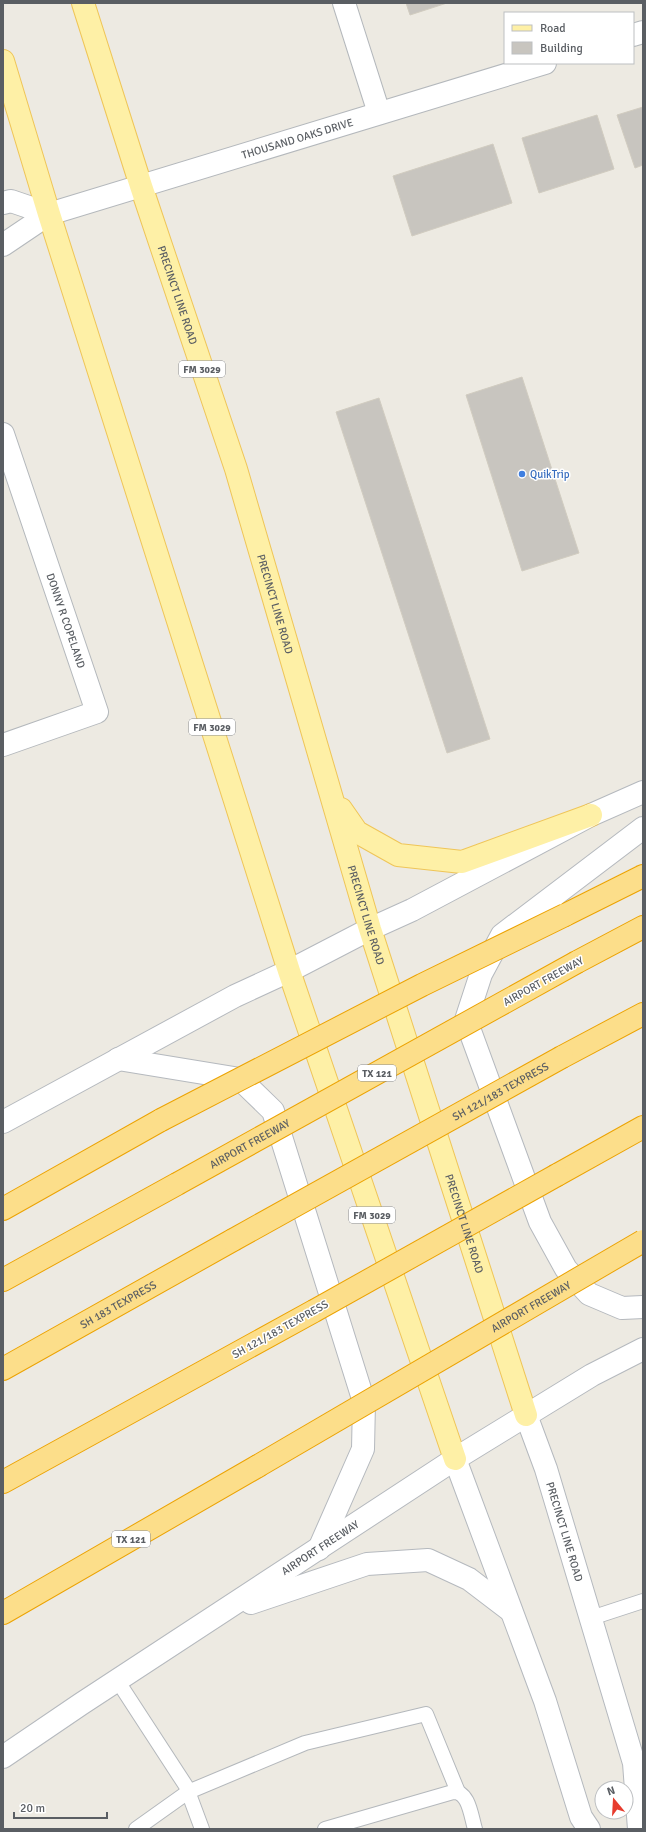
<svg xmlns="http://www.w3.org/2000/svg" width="646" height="1832" font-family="Signika,sans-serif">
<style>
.building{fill:#c8c5bf;stroke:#d1ccc0}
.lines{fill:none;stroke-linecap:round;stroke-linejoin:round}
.lane-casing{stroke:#b4b8bc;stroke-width:16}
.street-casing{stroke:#b4b8bc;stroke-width:24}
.secondary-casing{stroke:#b5b9be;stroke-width:24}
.primary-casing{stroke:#efc558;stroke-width:24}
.highway-casing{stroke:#eca303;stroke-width:24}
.lane{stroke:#fff;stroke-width:14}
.street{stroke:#fff;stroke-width:22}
.secondary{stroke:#fff;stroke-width:22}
.primary{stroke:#fef0a6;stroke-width:22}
.highway{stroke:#fcde8a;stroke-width:22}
.highway-bridge-casing{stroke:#eca303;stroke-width:24;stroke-linecap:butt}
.highway-bridge{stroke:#fcde8a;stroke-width:22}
.shop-dot{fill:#3f7fe0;stroke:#fff;stroke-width:1.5}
.labels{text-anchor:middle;stroke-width:3;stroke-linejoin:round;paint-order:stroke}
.shield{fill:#fff;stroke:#8c8e92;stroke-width:1}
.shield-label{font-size:10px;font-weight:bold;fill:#5a5e63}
.street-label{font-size:11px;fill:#5a5e63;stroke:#fff}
.shop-label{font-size:11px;fill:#366cbe;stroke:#fff;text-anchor:start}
</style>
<rect width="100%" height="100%" fill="#edeae2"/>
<!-- building -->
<g class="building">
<polygon points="406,3 447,3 410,15"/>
<polygon points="643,107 643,165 635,168 617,115"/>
<polygon points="597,115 614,169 539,193 522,138"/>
<polygon points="493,144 512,203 412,236 393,176"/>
<polygon points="522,377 579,553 522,571 466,395"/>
<polygon points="379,398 490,739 447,753 336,412"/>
</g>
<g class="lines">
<!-- lane casing -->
<g class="lane-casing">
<g id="lane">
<polyline points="591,1618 643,1601"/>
<polyline points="117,1680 186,1786 202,1829"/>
<polyline points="136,1829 188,1792 305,1743 426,1714 458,1792"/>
<path d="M325,1829L453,1792C469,1791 471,1816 475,1829"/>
</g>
</g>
<!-- street casing -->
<g class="street-casing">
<g id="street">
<polyline points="344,3 379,113"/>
<polyline points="633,35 643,32"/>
<polyline points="3,203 11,201 49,214"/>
<path id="s1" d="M3,245L49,214L545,63"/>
<path id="s2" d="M3,434L97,712L3,745"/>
</g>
</g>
<!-- secondary casing -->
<g class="secondary-casing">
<g id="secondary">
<polyline points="643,828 502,935 481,974 466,1020 540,1222 566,1269 589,1294 622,1308 643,1307"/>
<polyline points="118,1059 240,1079 273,1111 364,1402 363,1449 319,1549"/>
<polyline points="3,1122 235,996 289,971 370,929 412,910 591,815 643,792"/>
<path id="s3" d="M526,1415L546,1469L634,1763L639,1829"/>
<polyline points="455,1459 545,1701 581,1817 589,1829"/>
<polyline points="251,1603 367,1564 428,1560 469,1579 511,1611"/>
<path id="s4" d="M3,1757L81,1704L455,1459L592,1375L643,1349"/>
</g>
</g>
<!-- primary casing -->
<g class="primary-casing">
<g id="primary">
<path id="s5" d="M83,3L141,186L236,469L370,929L526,1415"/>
<polyline points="3,61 49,214 289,971 455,1459"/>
<polyline points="341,809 357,832 398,855 462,862 591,815"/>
</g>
</g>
<!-- highway casing -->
<g class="highway-casing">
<g id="highway">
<polyline points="565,915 643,876"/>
<polyline points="577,962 643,927"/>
<polyline points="562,1057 643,1014"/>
<polyline points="557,1175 643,1127"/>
<polyline points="3,1209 161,1120"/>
<polyline points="3,1280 177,1184"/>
<path id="s6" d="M3,1369L233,1240"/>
<polyline points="3,1482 314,1311"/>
<polyline points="3,1613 258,1466"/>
</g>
</g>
<!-- lane -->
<use href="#lane" class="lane"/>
<!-- street -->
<use href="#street" class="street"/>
<!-- secondary -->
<use href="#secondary" class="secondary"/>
<!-- primary -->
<use href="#primary" class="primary"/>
<!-- highway -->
<use href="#highway" class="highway"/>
<!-- highway-bridge casing -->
<g class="highway-bridge-casing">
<g id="highway-bridge">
<polyline points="161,1120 422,985 565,915"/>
<path id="s7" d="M177,1184L577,962"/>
<path id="s8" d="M233,1240L562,1057"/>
<polyline points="314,1311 557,1175"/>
<path id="s9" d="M258,1466L643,1241"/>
</g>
</g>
<!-- highway-bridge -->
<use href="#highway-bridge" class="highway-bridge"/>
</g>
<!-- markers -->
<circle class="shop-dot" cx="522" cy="474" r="4"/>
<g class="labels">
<!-- shield labels -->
<g class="shield">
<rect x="179" y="361" width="46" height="16" rx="3"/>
<rect x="189" y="719" width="46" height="16" rx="3"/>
<rect x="358" y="1065" width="38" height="16" rx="3"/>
<rect x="349" y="1207" width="46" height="16" rx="3"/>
<rect x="112" y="1531" width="38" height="16" rx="3"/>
</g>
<g class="shield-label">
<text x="202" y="373">FM 3029</text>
<text x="212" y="731">FM 3029</text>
<text x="377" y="1077">TX 121</text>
<text x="372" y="1219">FM 3029</text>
<text x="131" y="1543">TX 121</text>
</g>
<!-- street labels -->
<g class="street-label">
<text dy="4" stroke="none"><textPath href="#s1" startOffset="315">THOUSAND OAKS DRIVE</textPath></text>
<text dy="4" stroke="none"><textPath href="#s5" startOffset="307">PRECINCT LINE ROAD</textPath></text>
<text dy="4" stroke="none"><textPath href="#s5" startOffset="631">PRECINCT LINE ROAD</textPath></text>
<text dy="4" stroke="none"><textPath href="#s2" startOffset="197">DONNY R COPELAND</textPath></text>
<text dy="4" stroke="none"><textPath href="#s5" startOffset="955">PRECINCT LINE ROAD</textPath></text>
<text transform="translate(543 981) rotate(-29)" y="4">AIRPORT FREEWAY</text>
<text dy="4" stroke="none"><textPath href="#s8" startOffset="306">SH 121/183 TEXPRESS</textPath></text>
<text dy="4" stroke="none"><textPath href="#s7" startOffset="83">AIRPORT FREEWAY</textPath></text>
<text dy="4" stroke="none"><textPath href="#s5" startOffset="1279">PRECINCT LINE ROAD</textPath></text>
<text dy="4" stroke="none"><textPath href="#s6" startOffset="132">SH 183 TEXPRESS</textPath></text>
<text dy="4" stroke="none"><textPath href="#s9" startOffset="316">AIRPORT FREEWAY</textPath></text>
<text transform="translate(280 1329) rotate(-29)" y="4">SH 121/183 TEXPRESS</text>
<text dy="4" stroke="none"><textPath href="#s3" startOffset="123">PRECINCT LINE ROAD</textPath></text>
<text dy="4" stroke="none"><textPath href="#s4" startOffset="380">AIRPORT FREEWAY</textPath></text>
</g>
<!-- shop labels -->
<g class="shop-label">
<text x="530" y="478">QuikTrip</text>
</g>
</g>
<!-- border -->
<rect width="646" height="1832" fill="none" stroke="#5a5e63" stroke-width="8"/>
<!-- legend -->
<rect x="504" y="12" width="130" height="52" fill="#ffffff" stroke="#bdbfc1"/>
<rect x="512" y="25" width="20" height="6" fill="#fef0a6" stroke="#bdbfc1"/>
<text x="540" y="32" font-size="12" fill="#5a5e63">Road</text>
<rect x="512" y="42" width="20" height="12" fill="#c8c5bf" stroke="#bdbfc1"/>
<text x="540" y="52" font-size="12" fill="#5a5e63">Building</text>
<!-- north arrow -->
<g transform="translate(614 1800) rotate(342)"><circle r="19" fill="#ffffff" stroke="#bdbfc1"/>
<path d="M0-3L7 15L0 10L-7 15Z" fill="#e73c2e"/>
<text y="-6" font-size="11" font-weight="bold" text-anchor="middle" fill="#5a5e63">N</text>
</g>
<!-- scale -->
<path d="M14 1812v6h93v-6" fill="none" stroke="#5a5e63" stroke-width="2"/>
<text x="20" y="1812" font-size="12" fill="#5a5e63" stroke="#ffffff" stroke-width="3" paint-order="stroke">20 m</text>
</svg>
